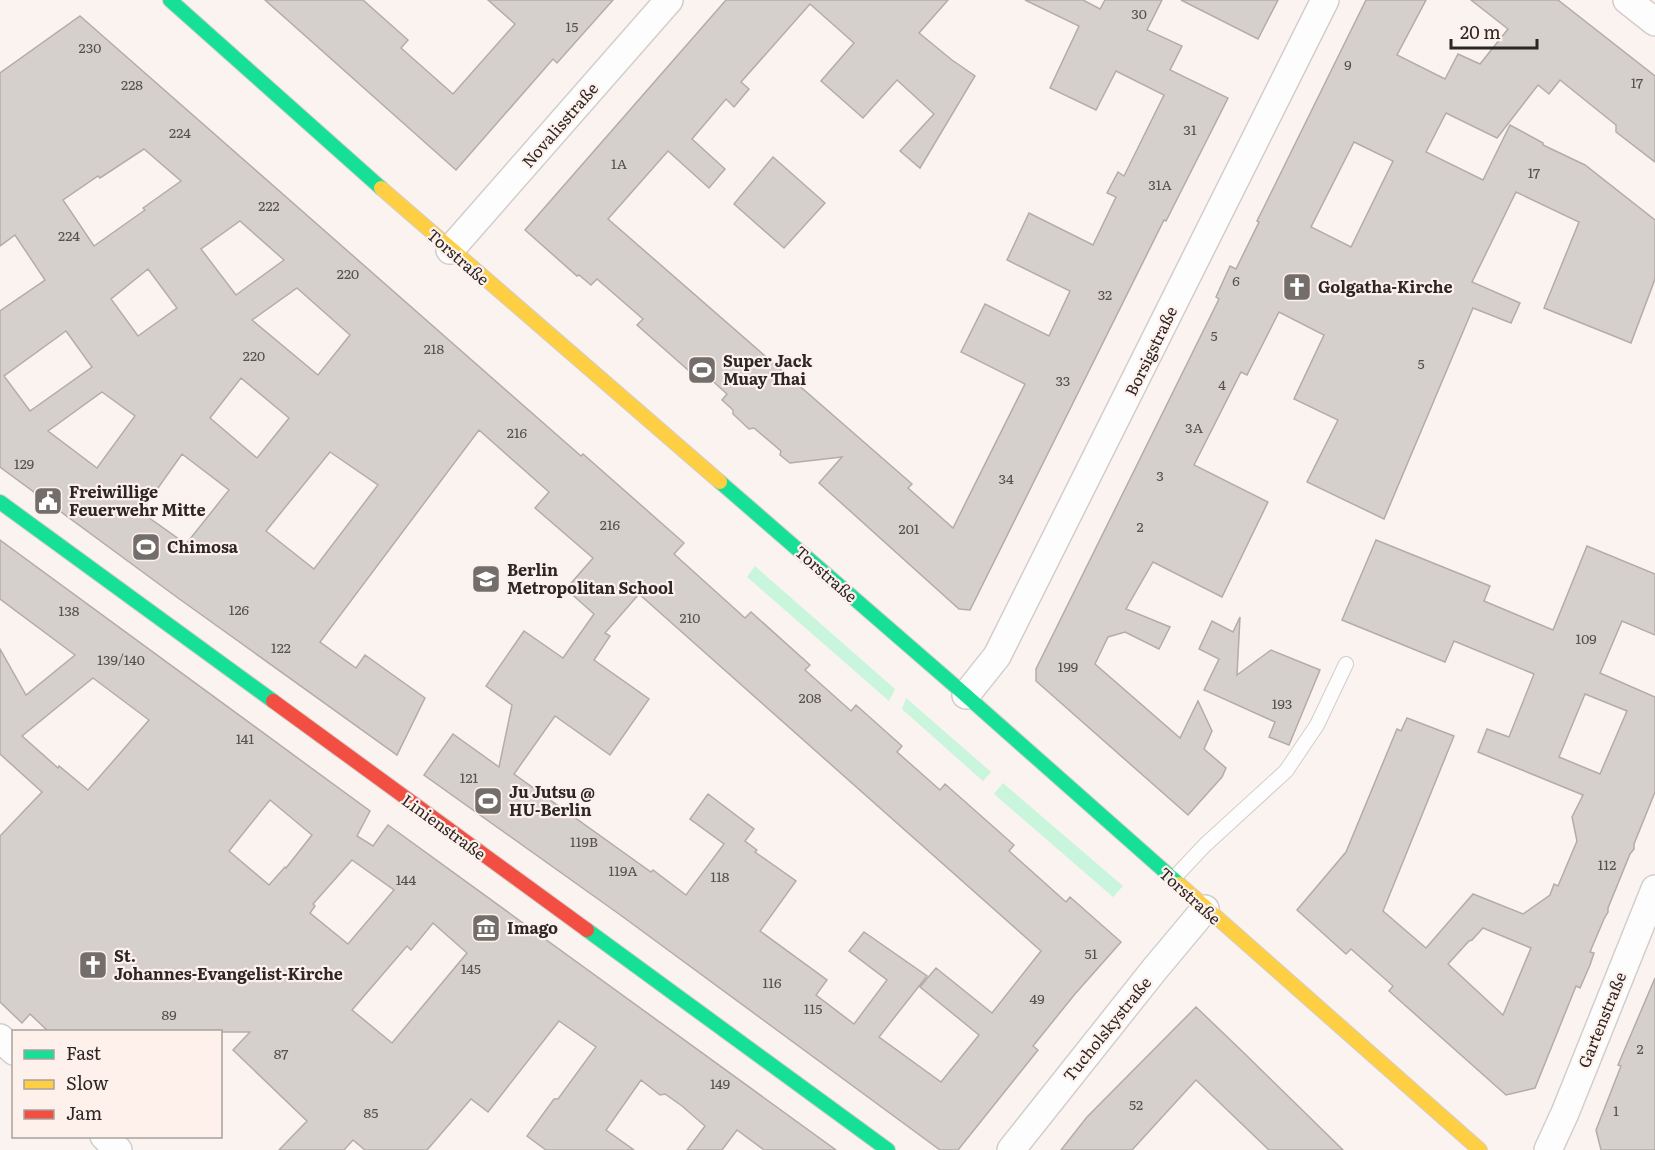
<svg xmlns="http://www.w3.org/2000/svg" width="1655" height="1150" font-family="Literata,serif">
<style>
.green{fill:#c8f5db}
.building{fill:#d6d0cd;stroke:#b2adaa;stroke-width:1.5;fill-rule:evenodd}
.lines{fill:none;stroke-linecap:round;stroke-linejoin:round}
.lane-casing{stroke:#d3cdcb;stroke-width:16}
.street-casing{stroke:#d3cdcb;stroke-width:30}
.fast-casing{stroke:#d3cdcb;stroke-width:16}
.slow-casing{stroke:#d3cdcb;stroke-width:16}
.jam-casing{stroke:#d3cdcb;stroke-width:16}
.lane{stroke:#fefdfd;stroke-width:14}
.street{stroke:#fefdfd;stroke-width:27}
.fast{stroke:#16e098;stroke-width:14}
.slow{stroke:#ffcf43;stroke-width:14}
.jam{stroke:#f24e42;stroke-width:14}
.labels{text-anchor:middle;stroke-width:4.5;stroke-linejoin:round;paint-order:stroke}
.number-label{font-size:14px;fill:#56504e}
.street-label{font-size:16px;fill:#2c2624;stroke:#fef1ec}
.poi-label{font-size:16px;font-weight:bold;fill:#2c2624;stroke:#fef1ec;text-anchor:start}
</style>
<rect width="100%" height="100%" fill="#faf3f0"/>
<!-- green -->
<g class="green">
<polygon points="755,566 895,689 889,701 747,577"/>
<polygon points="906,698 991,772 983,781 902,709"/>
<polygon points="1003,783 1123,886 1113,897 994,794"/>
</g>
<!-- building -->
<g class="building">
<polygon points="265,0 363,0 408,40 401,48 453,94 515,24 488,0 613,0 557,63 553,59 456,170"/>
<polygon points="726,0 948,0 919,33 952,60 975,76 920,168 900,151 934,114 897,80 863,118 821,81 854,43 810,4 741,82 749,89 734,107 726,99 692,139 725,169 709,188 668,151 608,219 912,484 908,488 953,528 1025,384 961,352 985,304 1049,336 1070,291 1007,260 1029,213 1093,245 1116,197 1107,193 1118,172 1124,176 1164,95 1116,71 1096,110 1050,88 1079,26 1025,0 1083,0 1100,9 1105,0 1162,0 1147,30 1182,46 1170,70 1228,98 1166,221 1164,220 970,610 959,609 819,483 842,457 790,463 780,455 781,451 754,428 749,429 733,414 733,410 722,400 727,394 694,364 688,370 637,325 643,319 597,279 591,285 579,275 577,276 525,230"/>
<polygon points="1181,0 1278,0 1258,39"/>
<path d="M1366,0H1426L1397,55L1445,79L1458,54L1480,64L1508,29L1471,0H1558L1655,76V162L1616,132V125L1560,80L1549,94L1538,85L1497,138L1446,113L1426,152L1483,180L1510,125L1543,143V145L1585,165L1655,220V279L1631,343L1544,308L1579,222L1516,192L1472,282L1520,303L1511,323L1473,308L1384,519L1307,482L1338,420L1294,399L1324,335L1279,312L1247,375L1241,372L1194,465L1268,502L1222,597L1153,562L1126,609L1170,627L1159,649L1125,632L1108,637L1095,664L1180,738L1198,701L1212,731L1204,749L1226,768L1222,777L1188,815L1036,681V669L1219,299L1216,297L1230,266L1236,269L1259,222L1257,221L1265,205ZM1354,142L1393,161L1351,247L1311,227Z"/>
<path d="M80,16L581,456L583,454L684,543L674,554L745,618L751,612L810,665L805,670L851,711L856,705L902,746L897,752L940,790L945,784L1014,845L1009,851L1066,902L1070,897L1121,942L1075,994L1033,1046L1038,1050L958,1150H940L619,914L424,775L453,734L499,767L512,705L486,686L524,631L563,658L594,614L566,589L593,558L535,508L549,492L479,430L320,642L356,668L365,655L425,698L397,755L178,598L0,467V311L45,280L15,235L0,246V73ZM144,149L181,181L143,208L145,210L94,246L63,200L98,176L100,178ZM240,221L284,260L236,295L201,249ZM148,269L177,308L138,336L111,299ZM297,288L350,335L318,375L252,320ZM66,331L92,367L30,411L4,376ZM241,378L289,418L257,458L210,418ZM102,392L135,416L97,468L48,431ZM330,452L378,485L314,569L266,531ZM182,454L229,490L186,544L141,512ZM639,594L1041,951L992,1013L936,968L920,987L979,1035L941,1082L879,1037L927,976L864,932L849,951L887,980L854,1024L816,995L827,980L760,931L796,881L755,852L757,850L745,841L754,829L708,794L690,819L724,844L686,895L653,870L651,872L514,774L555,716L610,755L649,699L594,660L610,636L605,633Z"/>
<polygon points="773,157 825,203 784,248 734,204"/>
<path d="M0,540L370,811L357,836L373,846L388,825L836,1150H764L737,1130L722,1150H687L705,1126L682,1106L665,1094L660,1095L641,1080L606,1130L634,1150H546L527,1136L554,1099H558L596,1047L559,1021L488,1112L471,1099L427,1150H365L353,1140L344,1150H279L307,1121L233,1050L250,1032H49L30,1014L22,1023L0,1002V836L42,792L0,754V649L26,695L75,655L0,599ZM93,678L149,720L88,790L59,766L58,768L22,736ZM270,800L312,835L286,868L285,867L269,885L229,851ZM352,860L394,890L348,944L310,913L315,906L313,904ZM433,923L467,953L392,1043L352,1010L407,946L411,950Z"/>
<path d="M1376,540L1490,586L1484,601L1553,630L1587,546L1655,574V635L1622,621L1600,673L1655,697V792L1634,844V849L1630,854L1608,908V912L1604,919L1590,952L1594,953L1590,965L1580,988L1576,986L1535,1088L1506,1095L1389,991L1393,986L1351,949L1346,954L1297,910L1346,852L1397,729L1401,731L1407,718L1454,736L1383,911L1426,948L1473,894L1523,914L1550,895L1554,884L1558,886L1577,841L1572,817L1583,795L1478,752L1487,729L1509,737L1534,674L1454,641L1445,662L1342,620ZM1585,694L1627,711L1600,774L1559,757ZM1483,928L1531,948L1503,1015L1448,964L1469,941L1472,940Z"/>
<polygon points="1240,617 1237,675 1271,650 1320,670 1289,745 1269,737 1275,722 1204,690 1219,659 1199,649 1212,621 1233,632"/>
<polygon points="1655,978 1655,1150 1601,1150 1596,1130 1621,1066 1618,1065"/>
<polygon points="1196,1007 1245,1054 1343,1150 1269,1150 1196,1080 1132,1150 1061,1150 1087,1117"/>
</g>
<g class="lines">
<!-- lane casing -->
<g class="lane-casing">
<polyline id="lane" points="1173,879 1205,845 1286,771 1317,725 1346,664"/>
</g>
<!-- street casing -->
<g class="street-casing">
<g id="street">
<polyline points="1627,0 1655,22"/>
<polyline points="450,250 669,0"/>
<polyline points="966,695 997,656 1325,0"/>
<polyline points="0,1038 14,1051"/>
<polyline points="104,1136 118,1150"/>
<polyline points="1011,1150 1154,970 1205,909"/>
<polyline points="1548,1150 1565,1113 1655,889"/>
</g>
</g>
<!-- fast casing -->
<g class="fast-casing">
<g id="fast">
<polyline points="170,0 381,188"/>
<polyline points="720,482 962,692 1179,884"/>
<polyline points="0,502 273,701"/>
<polyline points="587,930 888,1150"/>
</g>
</g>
<!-- slow casing -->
<g class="slow-casing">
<g id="slow">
<polyline points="381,188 720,482"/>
<polyline points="1179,884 1480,1150"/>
</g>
</g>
<!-- jam casing -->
<g class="jam-casing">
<polyline id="jam" points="273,701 587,930"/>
</g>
<!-- lane -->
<use href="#lane" class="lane"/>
<!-- street -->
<use href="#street" class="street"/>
<!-- fast -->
<use href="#fast" class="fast"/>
<!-- slow -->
<use href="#slow" class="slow"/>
<!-- jam -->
<use href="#jam" class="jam"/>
</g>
<!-- icons -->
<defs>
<g id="church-square" transform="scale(1.5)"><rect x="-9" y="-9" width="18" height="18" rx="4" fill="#746e6b" stroke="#fef1ec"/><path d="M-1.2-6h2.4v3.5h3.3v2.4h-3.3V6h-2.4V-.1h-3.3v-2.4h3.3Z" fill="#fff"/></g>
<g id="stadium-square" transform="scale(1.5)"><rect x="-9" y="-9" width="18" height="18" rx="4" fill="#746e6b" stroke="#fef1ec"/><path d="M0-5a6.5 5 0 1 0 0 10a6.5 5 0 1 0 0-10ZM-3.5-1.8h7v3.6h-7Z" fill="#fff"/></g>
<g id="civic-square" transform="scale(1.5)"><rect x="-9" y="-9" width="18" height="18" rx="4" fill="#746e6b" stroke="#fef1ec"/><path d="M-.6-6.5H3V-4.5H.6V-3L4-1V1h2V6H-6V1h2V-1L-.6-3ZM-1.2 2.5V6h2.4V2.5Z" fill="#fff"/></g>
<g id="school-square" transform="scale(1.5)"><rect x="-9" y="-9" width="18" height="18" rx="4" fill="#746e6b" stroke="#fef1ec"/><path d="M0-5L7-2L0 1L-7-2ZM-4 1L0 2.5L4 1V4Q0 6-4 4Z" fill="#fff"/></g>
<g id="museum-square" transform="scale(1.5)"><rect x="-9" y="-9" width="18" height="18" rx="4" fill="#746e6b" stroke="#fef1ec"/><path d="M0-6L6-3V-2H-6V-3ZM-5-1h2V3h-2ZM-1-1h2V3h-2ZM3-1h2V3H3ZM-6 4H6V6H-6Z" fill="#fff"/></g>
</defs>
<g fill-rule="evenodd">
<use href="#church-square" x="1297" y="287"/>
<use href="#stadium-square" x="702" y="370"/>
<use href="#civic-square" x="48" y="501"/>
<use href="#stadium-square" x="146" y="547"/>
<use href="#school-square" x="486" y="579"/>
<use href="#stadium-square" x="488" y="801"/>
<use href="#museum-square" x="486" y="928"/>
<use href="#church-square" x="93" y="965"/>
</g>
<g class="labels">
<!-- number labels -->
<g class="number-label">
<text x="1139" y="19">30</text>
<text x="572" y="32">15</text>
<text x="90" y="53">230</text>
<text x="1348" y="70">9</text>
<text x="1637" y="88">17</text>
<text x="132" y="90">228</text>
<text x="1190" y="135">31</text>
<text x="180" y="138">224</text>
<text x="619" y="169">1A</text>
<text x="1534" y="178">17</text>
<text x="1160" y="190">31A</text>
<text x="269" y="211">222</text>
<text x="69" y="241">224</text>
<text x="348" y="279">220</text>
<text x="1236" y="286">6</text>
<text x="1105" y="300">32</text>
<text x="1214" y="341">5</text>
<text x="434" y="354">218</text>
<text x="254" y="361">220</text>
<text x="1421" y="369">5</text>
<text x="1063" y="386">33</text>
<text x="1222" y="390">4</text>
<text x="1194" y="433">3A</text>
<text x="517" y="438">216</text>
<text x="24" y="469">129</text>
<text x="1160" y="481">3</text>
<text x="1006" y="484">34</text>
<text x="610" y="530">216</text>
<text x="1140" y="532">2</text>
<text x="909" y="534">201</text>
<text x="239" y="615">126</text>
<text x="69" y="616">138</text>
<text x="690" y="623">210</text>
<text x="1586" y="644">109</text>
<text x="281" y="653">122</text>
<text x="121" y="665">139/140</text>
<text x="1068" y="672">199</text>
<text x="810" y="703">208</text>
<text x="1282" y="709">193</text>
<text x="245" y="744">141</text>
<text x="469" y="783">121</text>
<text x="584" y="847">119B</text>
<text x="1607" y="870">112</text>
<text x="623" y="876">119A</text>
<text x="720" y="882">118</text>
<text x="406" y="885">144</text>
<text x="1091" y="959">51</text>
<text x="471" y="974">145</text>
<text x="772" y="988">116</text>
<text x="1037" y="1004">49</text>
<text x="813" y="1014">115</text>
<text x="169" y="1020">89</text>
<text x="1640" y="1054">2</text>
<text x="281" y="1059">87</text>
<text x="720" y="1089">149</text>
<text x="1136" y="1110">52</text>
<text x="1616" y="1116">1</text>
<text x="371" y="1118">85</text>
</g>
<!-- street labels -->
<g class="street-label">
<text transform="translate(560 125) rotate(-49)" y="6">Novalisstraße</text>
<text transform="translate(458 257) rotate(41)" y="6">Torstraße</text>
<text transform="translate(1151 351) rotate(-64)" y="6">Borsigstraße</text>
<text transform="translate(826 574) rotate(41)" y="6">Torstraße</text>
<text transform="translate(444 827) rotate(36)" y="6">Linienstraße</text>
<text transform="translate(1190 896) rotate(42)" y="6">Torstraße</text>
<text transform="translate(1602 1020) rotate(-68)" y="6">Gartenstraße</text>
<text transform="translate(1107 1029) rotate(-51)" y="6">Tucholskystraße</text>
</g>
<!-- poi labels -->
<g class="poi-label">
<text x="1318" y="293">Golgatha-Kirche</text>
<text x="723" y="367">Super Jack<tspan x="723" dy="18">Muay Thai</tspan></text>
<text x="69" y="498">Freiwillige<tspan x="69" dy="18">Feuerwehr Mitte</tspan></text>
<text x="167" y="553">Chimosa</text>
<text x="507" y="576">Berlin<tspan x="507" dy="18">Metropolitan School</tspan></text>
<text x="509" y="798">Ju Jutsu @<tspan x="509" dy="18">HU-Berlin</tspan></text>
<text x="507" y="934">Imago</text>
<text x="114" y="962">St.<tspan x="114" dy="18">Johannes-Evangelist-Kirche</tspan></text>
</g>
</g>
<!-- legend -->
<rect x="12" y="1030" width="210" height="108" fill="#fef1ec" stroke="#aaa09c" stroke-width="1.5"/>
<rect x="24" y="1050" width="30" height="9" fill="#16e098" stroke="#aaa09c" stroke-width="1.5"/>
<text x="66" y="1060" font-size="18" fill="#2c2624">Fast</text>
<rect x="24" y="1080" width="30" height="9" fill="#ffcf43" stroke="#aaa09c" stroke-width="1.5"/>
<text x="66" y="1090" font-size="18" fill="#2c2624">Slow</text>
<rect x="24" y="1110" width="30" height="9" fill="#f24e42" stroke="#aaa09c" stroke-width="1.5"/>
<text x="66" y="1120" font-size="18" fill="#2c2624">Jam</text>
<!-- scale -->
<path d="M1451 39v9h86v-9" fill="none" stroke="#2c2624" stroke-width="3"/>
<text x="1460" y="39" font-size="18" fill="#2c2624" stroke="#fef1ec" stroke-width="4.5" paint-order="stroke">20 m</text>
</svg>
